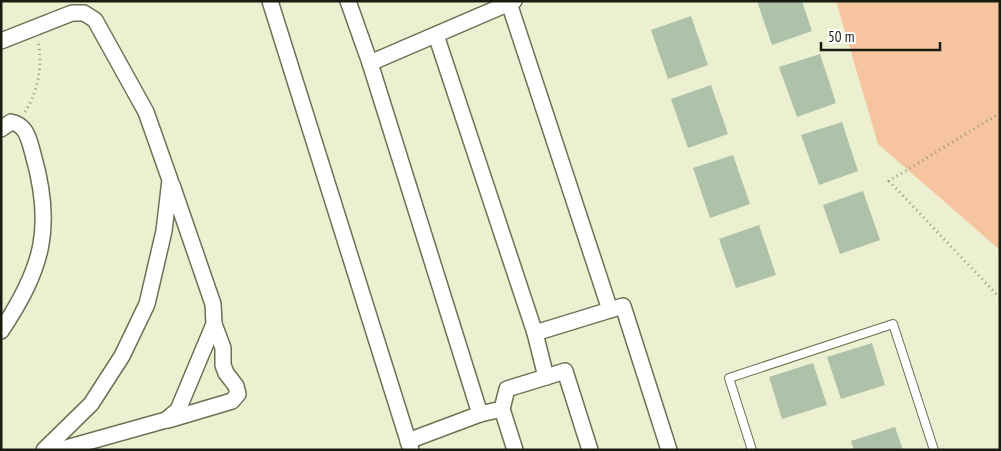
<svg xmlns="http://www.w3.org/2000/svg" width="1001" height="451" font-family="'PT Sans Narrow',sans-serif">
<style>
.green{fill:#f6c59f}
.building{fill:#adc2a8}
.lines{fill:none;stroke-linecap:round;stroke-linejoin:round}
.lane-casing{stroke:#6e7054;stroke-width:10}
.street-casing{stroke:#6e7054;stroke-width:18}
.path{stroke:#94967f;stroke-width:3;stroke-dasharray:1 4;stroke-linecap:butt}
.lane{stroke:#fff;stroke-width:8}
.street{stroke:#fff;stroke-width:15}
</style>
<rect width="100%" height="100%" fill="#ecf0d0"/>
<!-- green -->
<polygon class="green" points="836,1 1000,1 1000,250 878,144"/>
<!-- building -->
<g class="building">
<polygon points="757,1 802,1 812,31 772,45"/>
<polygon points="691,16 708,65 668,79 651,30"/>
<polygon points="820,54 836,103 797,117 779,67"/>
<polygon points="711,85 728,134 688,148 671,99"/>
<polygon points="842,122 858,171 819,185 801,135"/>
<polygon points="733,155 750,204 710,218 693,168"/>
<polygon points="863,191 880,240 840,254 823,205"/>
<polygon points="759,225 776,275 736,288 719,239"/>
<polygon points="872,343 885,385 841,399 827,357"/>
<polygon points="813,363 827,405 782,419 769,377"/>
<polygon points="895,427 903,450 854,450 851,441"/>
</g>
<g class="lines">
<!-- lane casing -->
<g class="lane-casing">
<polyline id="lane" points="752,450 729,378 893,324 934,450"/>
</g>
<!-- street casing -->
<g class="street-casing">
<g id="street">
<polyline points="270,1 411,450"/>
<polyline points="348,1 370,63 480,414"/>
<polyline points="509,3 610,310"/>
<polyline points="436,35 535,333 546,377 507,389 502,409"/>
<polyline points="1,41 72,13 84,13 95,20 146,112 170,180 164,231 147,304 122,356 91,404 44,450"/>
<polyline points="370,63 514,1"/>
<path d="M1,129L11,122C27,125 29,140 33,154C54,227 43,268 1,331"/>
<polyline points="535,333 623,306 669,450"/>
<polyline points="546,377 565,371 590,450"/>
<polyline points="168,420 232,401 238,394 236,386 226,373 223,365 223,348 214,324"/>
<polyline points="408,441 480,414 502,409 515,450"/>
<polyline points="59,450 166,420 178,410 214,324 213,304 172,185"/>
</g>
</g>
<!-- path -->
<g class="path">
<path d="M25,112C38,91 43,66 38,42"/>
<polyline points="1000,113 889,181 1000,298"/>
</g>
<!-- lane -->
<use href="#lane" class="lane"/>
<!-- street -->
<use href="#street" class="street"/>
</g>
<!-- border -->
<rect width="1001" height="451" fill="none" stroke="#1a1b10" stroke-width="5"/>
<!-- scale -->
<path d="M821 42v8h119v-8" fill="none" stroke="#1a1b10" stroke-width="2.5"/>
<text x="828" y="42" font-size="15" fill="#1a1b10" stroke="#ffffff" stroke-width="4" paint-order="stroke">50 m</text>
</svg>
